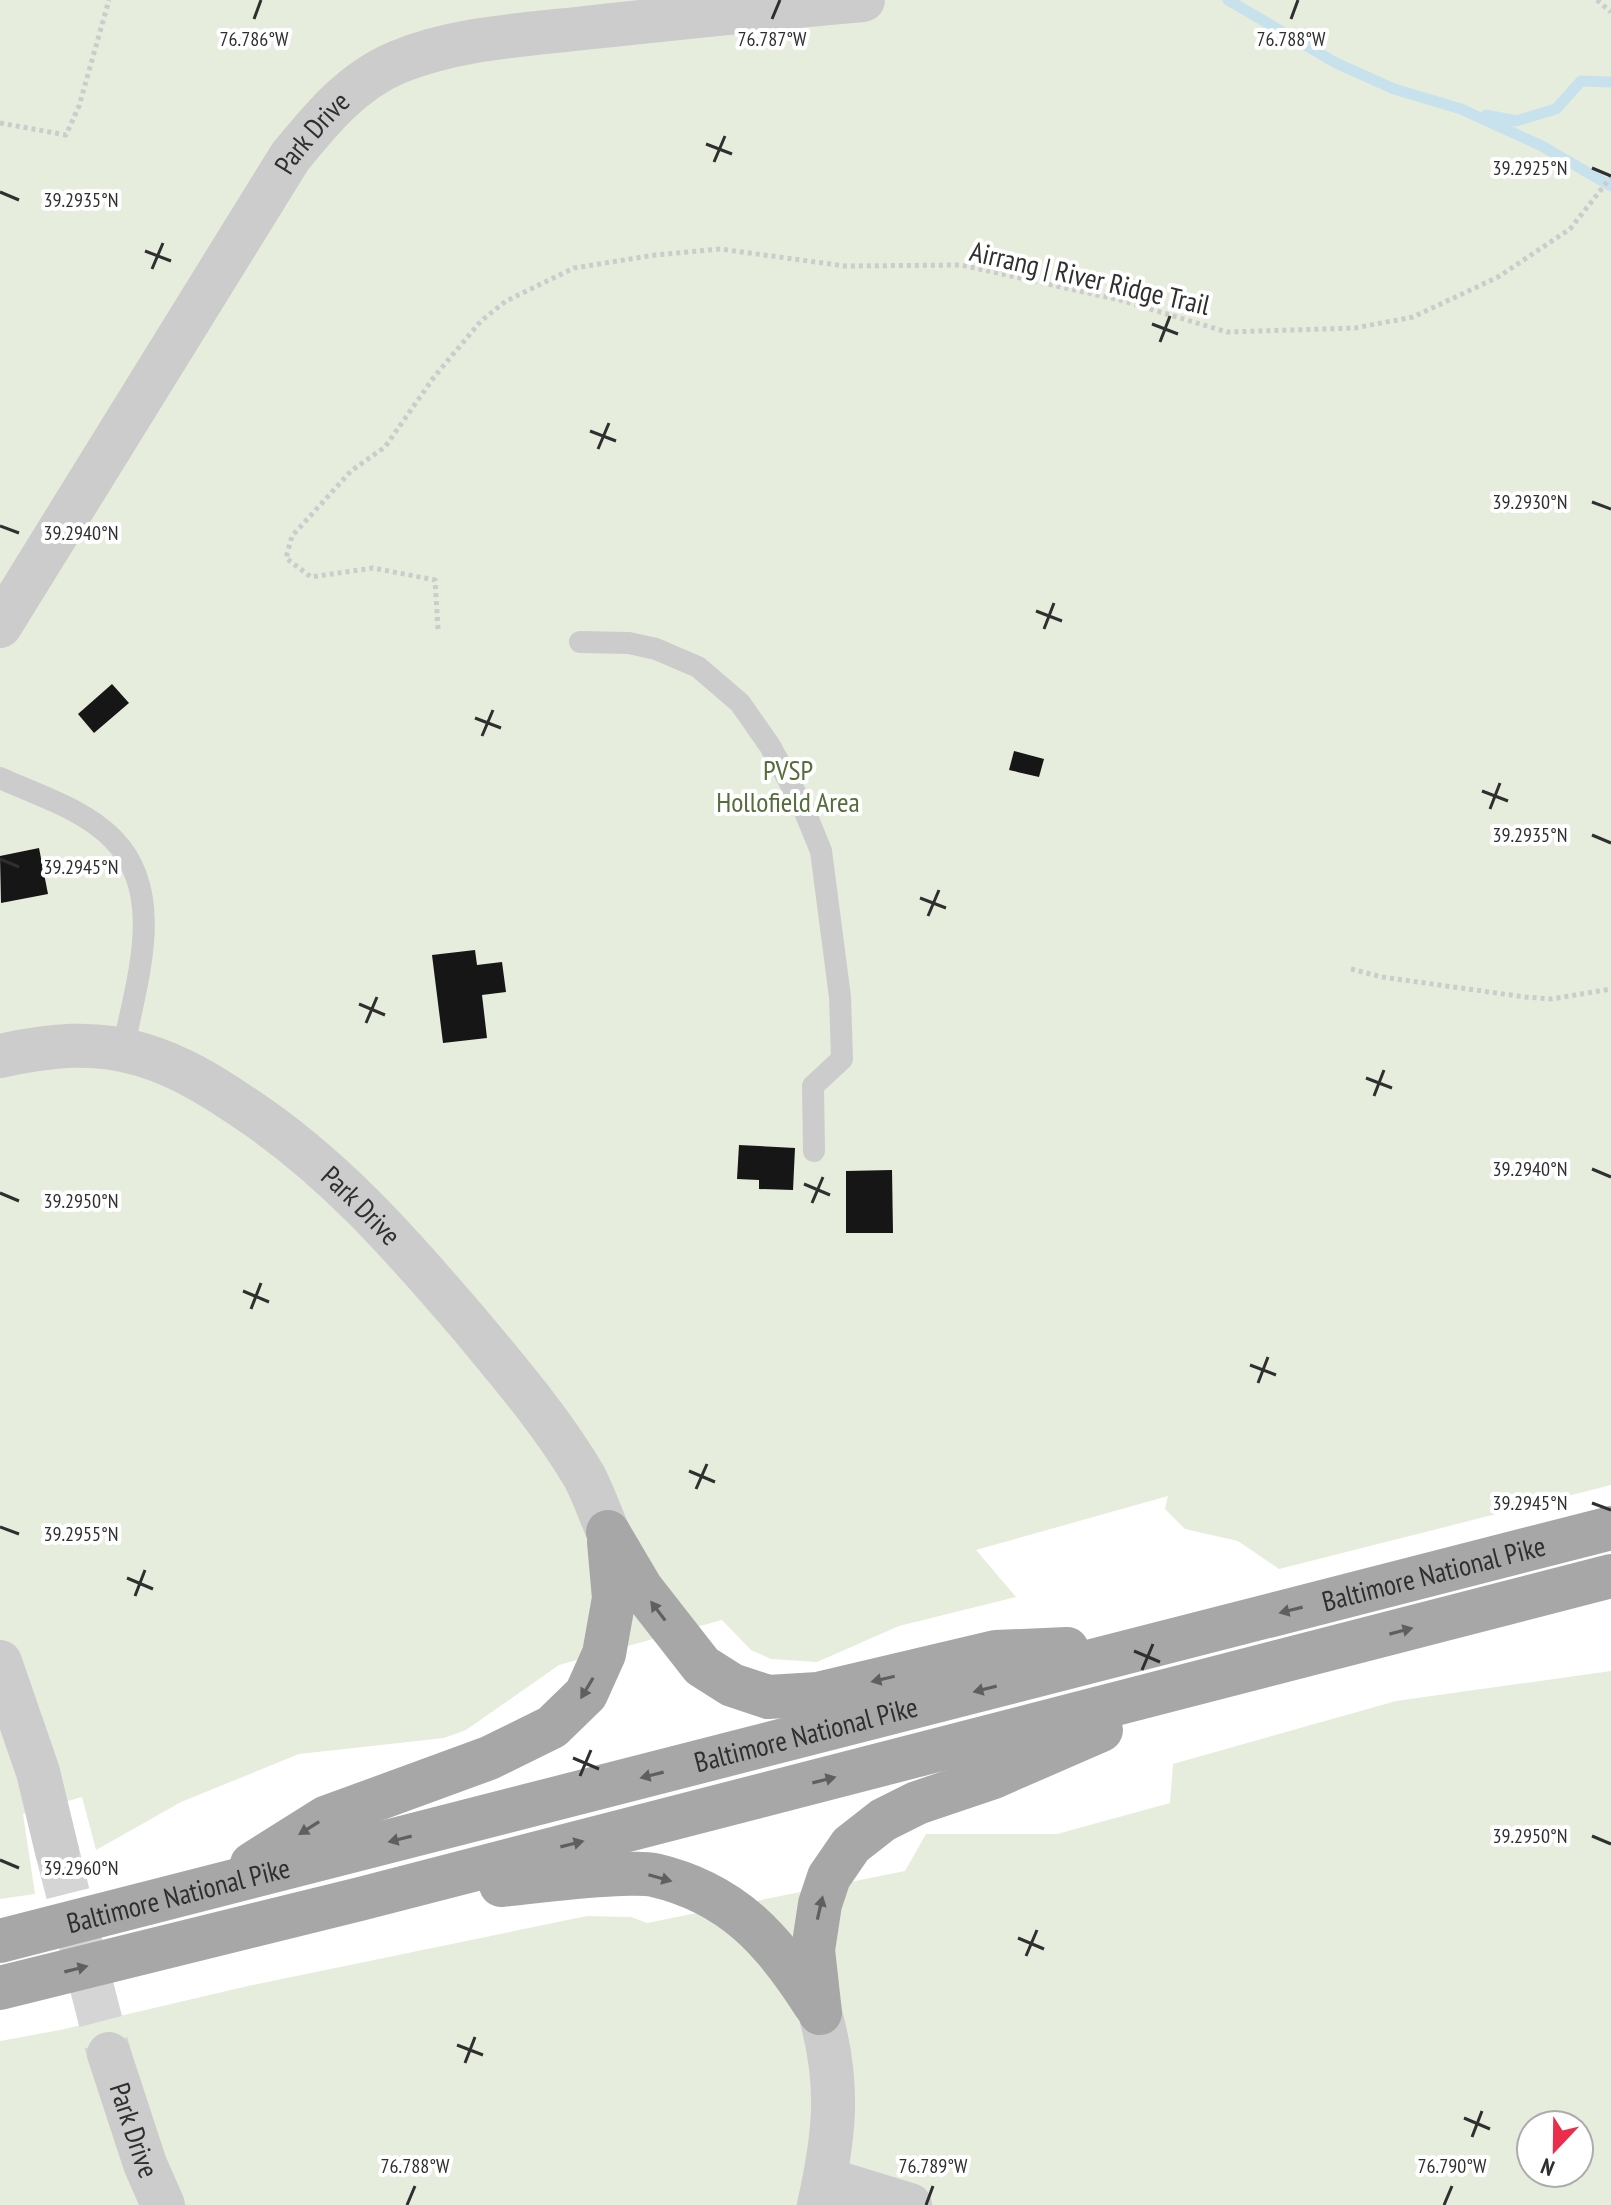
<svg xmlns="http://www.w3.org/2000/svg" width="1611" height="2205" font-family="'PT Sans Narrow',sans-serif">
<style>
.green{fill:#e6eddc;fill-rule:evenodd}
.lines{fill:none;stroke-linecap:round;stroke-linejoin:round}
.stream{stroke:#c8e2ed;stroke-width:11}
.building{fill:#161616}
.street-tunnel{stroke:#d5d5d5;stroke-width:44;stroke-dasharray:44 22;stroke-linecap:butt}
.path{stroke:#ccc;stroke-width:5;stroke-dasharray:4 4;stroke-linecap:butt}
.lane{stroke:#ccc;stroke-width:22}
.street{stroke:#ccc;stroke-width:44}
.primary{stroke:#a7a7a7;stroke-width:44}
.oneway{fill:#5f5f5f}
.ticks{fill:none;stroke:#2f2f2f;stroke-width:3}
.labels{text-anchor:middle;stroke-width:8;stroke-linejoin:round;paint-order:stroke}
.street-label{font-size:28px;fill:#2f2f2f;stroke:#fff}
.park-label{font-size:28px;fill:#566c3b;stroke:#fff}
.ticks-label{font-size:20px;text-anchor:middle;fill:#2f2f2f;stroke:#fff;stroke-width:8;stroke-linejoin:round;paint-order:stroke}
</style>
<rect width="100%" height="100%" fill="#fff"/>
<!-- green -->
<g class="green">
<polygon points="0,0 1611,0 1611,1485 1279,1569 1238,1541 1185,1529 1165,1509 1168,1496 976,1550 1016,1597 899,1626 817,1662 771,1659 751,1650 722,1620 559,1665 466,1730 444,1738 299,1754 181,1802 96,1850 82,1797 23,1814 35,1894 0,1899"/>
<path d="M1611,1671V2205H0V2041L60,2030L248,1986L587,1916L631,1917L647,1923L905,1871L926,1834H1057L1170,1803L1173,1764L1396,1701ZM1531,2125H1579V2173H1531Z"/>
</g>
<g class="lines">
<!-- stream -->
<g class="stream">
<polyline points="1228,0 1336,63 1394,89 1461,109 1542,146 1611,186"/>
<polyline points="1486,115 1516,121 1556,109 1581,81 1611,82"/>
</g>
</g>
<!-- building -->
<g class="building">
<polygon points="112,684 129,703 94,733 78,714"/>
<polygon points="1014,751 1044,759 1039,777 1009,770"/>
<polygon points="39,848 48,894 1,903 0,856"/>
<polygon points="475,950 477,965 502,962 506,992 482,995 487,1038 443,1043 432,955"/>
<polygon points="739,1145 795,1148 793,1190 759,1189 759,1180 737,1179"/>
<polygon points="892,1170 893,1233 846,1233 846,1171"/>
</g>
<g class="lines">
<!-- street-tunnel -->
<polyline class="street-tunnel" points="57,1851 109,2054"/>
<!-- path -->
<g class="path">
<polyline points="1597,0 1611,12"/>
<polyline points="0,123 66,135 79,106 109,0"/>
<polyline points="438,629 435,580 373,568 311,577 286,558 292,536 351,471 385,447 434,377 481,321 506,301 574,268 655,255 720,249 845,266 961,265 1120,300 1227,332 1355,328 1413,317 1498,277 1570,229 1611,177"/>
<polyline points="1351,969 1382,977 1525,997 1552,999 1611,989"/>
</g>
<!-- lane -->
<g class="lane">
<polyline points="580,642 629,643 656,649 698,667 740,703 770,746 803,807 821,851 840,997 842,1059 813,1086 814,1151"/>
<path d="M0,778C37,795 84,809 113,839C168,895 135,984 123,1051"/>
</g>
<!-- street -->
<g class="street">
<path id="s1" d="M0,626L290,157C321,119 352,81 398,62C456,38 523,35 584,28C677,18 770,8 863,0"/>
<path id="s2" d="M0,1056C49,1045 95,1040 143,1055C179,1066 209,1084 240,1105C332,1165 400,1243 471,1326C510,1373 553,1423 584,1476C593,1493 600,1513 608,1532"/>
<polyline points="0,1662 38,1772 57,1851"/>
<path id="s3" d="M109,2054L145,2164L163,2205"/>
<polyline points="825,2179 910,2205"/>
<path d="M819,2205C835,2134 840,2084 820,2013"/>
</g>
<!-- primary -->
<g class="primary">
<polyline points="608,1532 641,1588 702,1666 732,1685 768,1697 818,1694 996,1652 1067,1649"/>
<polyline points="252,1864 325,1818 489,1758 552,1727 586,1694 604,1654 614,1598 609,1542"/>
<path d="M501,1885C542,1881 583,1875 623,1874C633,1874 644,1873 654,1875C732,1893 774,1940 815,2005"/>
<path id="s4" d="M0,1941L1611,1528"/>
<polyline points="0,1988 360,1899 1611,1576"/>
<polyline points="820,2013 813,1950 820,1904 829,1877 851,1845 883,1820 917,1803 991,1778 1101,1730"/>
</g>
</g>
<!-- one-way arrows -->
<defs><path id="oneway-solid" d="M-6-.8H1V-3.2L6.5 0L1 3.2V.8H-6Z" transform="scale(2)"/></defs>
<g class="oneway">
<use href="#oneway-solid" transform="translate(1291 1610) rotate(166)"/>
<use href="#oneway-solid" transform="translate(658 1611) rotate(-127)"/>
<use href="#oneway-solid" transform="translate(1401 1631) rotate(-15)"/>
<use href="#oneway-solid" transform="translate(883 1679) rotate(167)"/>
<use href="#oneway-solid" transform="translate(587 1688) rotate(121)"/>
<use href="#oneway-solid" transform="translate(985 1689) rotate(166)"/>
<use href="#oneway-solid" transform="translate(652 1775) rotate(166)"/>
<use href="#oneway-solid" transform="translate(824 1780) rotate(-14)"/>
<use href="#oneway-solid" transform="translate(309 1828) rotate(148)"/>
<use href="#oneway-solid" transform="translate(400 1839) rotate(166)"/>
<use href="#oneway-solid" transform="translate(572 1844) rotate(-14)"/>
<use href="#oneway-solid" transform="translate(660 1878) rotate(16)"/>
<use href="#oneway-solid" transform="translate(820 1908) rotate(-77)"/>
<use href="#oneway-solid" transform="translate(76 1969) rotate(-14)"/>
</g>
<!-- ticks -->
<path class="ticks" d="M254,19L261,0M772,19L780,0M1291,19L1298,0M706,144L732,154M714,162L725,136M1592,168L1611,176M0,192L19,200M145,251L171,261M152,269L163,243M1152,324L1178,334M1160,342L1170,316M590,431L616,441M598,449L609,423M1592,502L1611,509M0,526L19,533M1036,611L1062,621M1044,629L1054,603M475,718L501,728M482,736L493,710M1482,791L1508,801M1490,809L1500,783M1592,835L1611,843M0,859L19,867M920,898L946,908M928,916L939,890M359,1004L385,1015M366,1023L377,997M1366,1078L1392,1088M1374,1096L1384,1070M1592,1169L1611,1177M804,1184L830,1195M0,1193L19,1201M812,1203L823,1177M243,1291L269,1302M251,1309L261,1283M1250,1365L1276,1375M1258,1383L1268,1357M689,1471L715,1482M696,1489L707,1464M1592,1503L1611,1510M0,1527L19,1534M127,1578L153,1589M135,1596L145,1570M1134,1651L1160,1662M1142,1670L1153,1644M573,1758L599,1769M580,1776L591,1750M1592,1836L1611,1844M0,1860L19,1868M1018,1938L1044,1949M1026,1956L1037,1930M457,2045L483,2055M465,2063L475,2037M1464,2118L1490,2129M1472,2137L1482,2111M407,2205L415,2186M926,2205L933,2186M1444,2205L1452,2186"/>
<g class="labels">
<!-- street labels -->
<g class="street-label">
<text dy="10" stroke="none"><textPath href="#s1" startOffset="584">Park Drive</textPath></text>
<text transform="translate(1090 278) rotate(13)" y="10">Airrang | River Ridge Trail</text>
<text dy="10" stroke="none"><textPath href="#s2" startOffset="412">Park Drive</textPath></text>
<text dy="10" stroke="none"><textPath href="#s4" startOffset="1480">Baltimore National Pike</textPath></text>
<text dy="10" stroke="none"><textPath href="#s4" startOffset="832">Baltimore National Pike</textPath></text>
<text dy="10" stroke="none"><textPath href="#s4" startOffset="184">Baltimore National Pike</textPath></text>
<text dy="10" stroke="none"><textPath href="#s3" startOffset="80">Park Drive</textPath></text>
</g>
<!-- park labels -->
<g class="park-label">
<text x="788" y="780">PVSP<tspan x="788" dy="32">Hollofield Area</tspan></text>
</g>
</g>
<g class="ticks-label">
<text x="772" y="46">76.787°W</text>
<text x="254" y="46">76.786°W</text>
<text x="1291" y="46">76.788°W</text>
<text x="1530" y="175">39.2925°N</text>
<text x="81" y="207">39.2935°N</text>
<text x="1530" y="509">39.2930°N</text>
<text x="81" y="540">39.2940°N</text>
<text x="1530" y="842">39.2935°N</text>
<text x="81" y="874">39.2945°N</text>
<text x="1530" y="1176">39.2940°N</text>
<text x="81" y="1208">39.2950°N</text>
<text x="1530" y="1510">39.2945°N</text>
<text x="81" y="1541">39.2955°N</text>
<text x="1530" y="1843">39.2950°N</text>
<text x="81" y="1875">39.2960°N</text>
<text x="415" y="2173">76.788°W</text>
<text x="933" y="2173">76.789°W</text>
<text x="1452" y="2173">76.790°W</text>
</g>
<!-- north arrow -->
<g transform="translate(1555 2149) rotate(202)"><circle r="38" fill="#ffffff" stroke="#acacac" stroke-width="2"/>
<path d="M0-6L14 30L0 20L-14 30Z" fill="#eb2c4a"/>
<text y="-12" font-size="22" font-weight="bold" text-anchor="middle" fill="#2f2f2f">N</text>
</g>
</svg>
